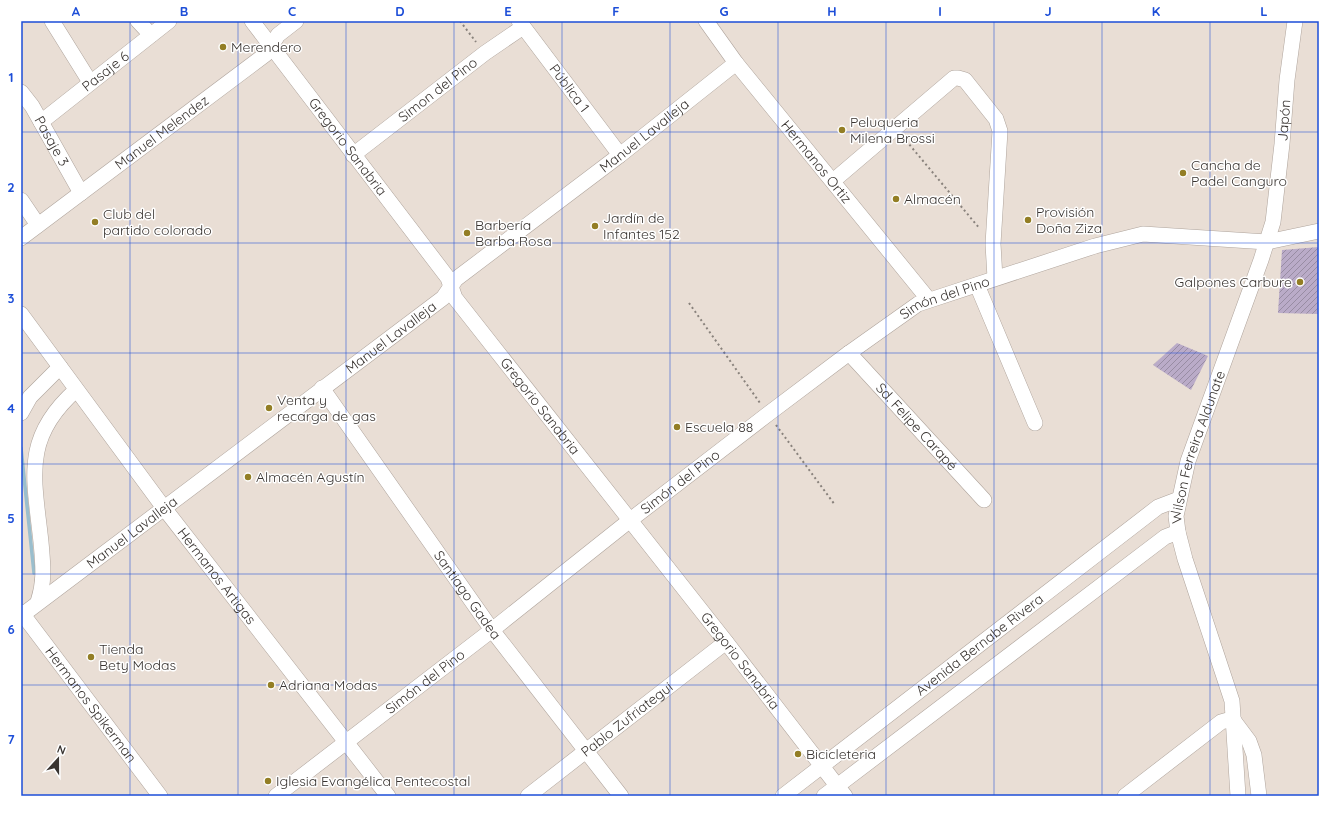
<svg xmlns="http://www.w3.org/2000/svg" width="1340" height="817" font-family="Quicksand,sans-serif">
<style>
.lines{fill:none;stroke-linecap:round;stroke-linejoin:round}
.stream{stroke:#9abecd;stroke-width:3.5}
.building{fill:url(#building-hatch)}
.minor-casing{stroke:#afa49c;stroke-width:16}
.path{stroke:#89827c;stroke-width:2;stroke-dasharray:2 3;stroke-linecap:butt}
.minor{stroke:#fff;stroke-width:15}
.grid{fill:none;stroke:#1d4ed8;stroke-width:1;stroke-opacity:0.55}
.poi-dot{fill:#937e25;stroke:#fff;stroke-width:1.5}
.labels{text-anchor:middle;stroke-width:3;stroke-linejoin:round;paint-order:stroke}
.poi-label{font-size:14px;fill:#393431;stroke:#fff;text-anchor:start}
.street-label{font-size:14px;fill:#393431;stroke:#fff}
.neatline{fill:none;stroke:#1d4ed8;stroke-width:1.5}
.grid-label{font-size:13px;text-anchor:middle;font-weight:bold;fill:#1d4ed8}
</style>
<defs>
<pattern id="building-hatch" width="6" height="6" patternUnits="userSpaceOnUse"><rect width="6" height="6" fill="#baabc8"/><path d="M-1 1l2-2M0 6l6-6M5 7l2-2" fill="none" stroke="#988ca3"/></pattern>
</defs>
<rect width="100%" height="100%" fill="#e9ded5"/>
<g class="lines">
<!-- stream -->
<polyline class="stream" points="21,448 34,573"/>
</g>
<!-- building -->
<g class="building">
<polygon points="1319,247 1319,314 1278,313 1282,250"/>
<polygon points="1177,343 1208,356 1191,390 1153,365"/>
</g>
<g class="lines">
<!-- minor casing -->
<g class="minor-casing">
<g id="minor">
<polyline points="52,21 90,82"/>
<polyline points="138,21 151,35"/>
<path id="s1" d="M252,21L448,278L455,298L726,642L845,796"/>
<path id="s2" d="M519,21L620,155"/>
<path id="s3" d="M706,21L736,63L929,300"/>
<path id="s4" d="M21,92L32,106L81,193"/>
<path id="s5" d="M41,122L169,21"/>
<path id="s6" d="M353,155L485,53L523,27"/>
<polyline points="833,181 954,78 958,78 965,80 996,119 1000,131 993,244 995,278"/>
<polyline points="21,200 38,225"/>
<path id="s7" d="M21,238L266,54L278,35L296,21"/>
<polyline points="977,285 1035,423"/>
<path id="s8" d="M21,314L164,508L388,796"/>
<path id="s9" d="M849,353L984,500"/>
<path id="s10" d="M322,388L492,630L621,796"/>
<polyline points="21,413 30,397 60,367"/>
<path d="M38,602C45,580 43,565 41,542C34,477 22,438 76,390"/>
<path id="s11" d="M21,612L160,796"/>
<path id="s12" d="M21,616L443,298L456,279L620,155L736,63"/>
<polyline points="1234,721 1249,741 1254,755 1259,796"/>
<path id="s13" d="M276,796L492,630L629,521L768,414L849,353L918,304L1095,246L1143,234L1267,242L1319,231"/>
<path id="s14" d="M528,796L726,642"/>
<path id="s15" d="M783,796L1158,507L1179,499"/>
<polyline points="824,796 1165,537 1178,532"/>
<polyline points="1125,796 1221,722 1228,720 1234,721"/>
<path id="s16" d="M1238,796L1232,701L1185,559L1178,532L1176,516L1188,461L1261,260L1273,222L1282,144L1287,80L1295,21"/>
</g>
</g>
<!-- path -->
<g class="path">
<polyline points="460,21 476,42"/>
<polyline points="903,137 980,229"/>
<polyline points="689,303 760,403"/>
<polyline points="776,425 835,505"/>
</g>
<!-- minor -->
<use href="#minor" class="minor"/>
</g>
<!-- grid -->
<path class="grid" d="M130,21V796M238,21V796M346,21V796M454,21V796M562,21V796M670,21V796M778,21V796M886,21V796M994,21V796M1102,21V796M1210,21V796M21,132H1319M21,243H1319M21,353H1319M21,464H1319M21,574H1319M21,685H1319"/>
<!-- markers -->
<g class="poi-dot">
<circle cx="223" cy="47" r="4"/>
<circle cx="842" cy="130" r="4"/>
<circle cx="1183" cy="173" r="4"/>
<circle cx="896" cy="199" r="4"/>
<circle cx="1028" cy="220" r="4"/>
<circle cx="95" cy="222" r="4"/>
<circle cx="595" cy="226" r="4"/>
<circle cx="467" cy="233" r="4"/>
<circle cx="1300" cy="282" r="4"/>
<circle cx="269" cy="408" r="4"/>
<circle cx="677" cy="427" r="4"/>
<circle cx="248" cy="477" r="4"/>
<circle cx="91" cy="657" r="4"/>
<circle cx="271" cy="685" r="4"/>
<circle cx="798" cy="754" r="4"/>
<circle cx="268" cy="781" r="4"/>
</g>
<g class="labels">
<!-- poi labels -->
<g class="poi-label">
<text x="231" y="52">Merendero</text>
<text x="850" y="127">Peluqueria<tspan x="850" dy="16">Milena Brossi</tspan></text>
<text x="1191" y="170">Cancha de<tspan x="1191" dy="16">Padel Canguro</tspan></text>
<text x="904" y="204">Almacén</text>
<text x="1036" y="217">Provisión<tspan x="1036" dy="16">Doña Ziza</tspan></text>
<text x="103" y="219">Club del<tspan x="103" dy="16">partido colorado</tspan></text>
<text x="603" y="223">Jardín de<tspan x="603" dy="16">Infantes 152</tspan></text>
<text x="475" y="230">Barbería<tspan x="475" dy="16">Barba Rosa</tspan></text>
<text x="1292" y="287" text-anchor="end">Galpones Carbure</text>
<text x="277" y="405">Venta y<tspan x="277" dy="16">recarga de gas</tspan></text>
<text x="685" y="432">Escuela 88</text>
<text x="256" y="482">Almacén Agustín</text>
<text x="99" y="654">Tienda<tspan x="99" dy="16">Bety Modas</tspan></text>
<text x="279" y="690">Adriana Modas</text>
<text x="806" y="759">Bicicleteria</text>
<text x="276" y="786">Iglesia Evangélica Pentecostal</text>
</g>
<!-- street labels -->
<g class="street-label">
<text dy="5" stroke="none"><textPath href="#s5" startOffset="82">Pasaje 6</textPath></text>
<text dy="5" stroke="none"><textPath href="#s2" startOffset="84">Pública 1</textPath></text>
<text dy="5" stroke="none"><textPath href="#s6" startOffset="107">Simon del Pino</textPath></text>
<text dy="5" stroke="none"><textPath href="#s16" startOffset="701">Japón</textPath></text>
<text dy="5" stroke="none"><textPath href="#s7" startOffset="176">Manuel Melendez</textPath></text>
<text dy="5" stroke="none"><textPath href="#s12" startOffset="788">Manuel Lavalleja</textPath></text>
<text dy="5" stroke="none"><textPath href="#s4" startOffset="58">Pasaje 3</textPath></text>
<text dy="5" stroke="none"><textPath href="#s1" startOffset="158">Gregorio Sanabria</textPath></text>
<text dy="5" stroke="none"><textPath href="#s3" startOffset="179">Hermanos Ortiz</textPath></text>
<text dy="5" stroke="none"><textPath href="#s13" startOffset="836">Simón del Pino</textPath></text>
<text dy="5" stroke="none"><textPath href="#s12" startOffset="463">Manuel Lavalleja</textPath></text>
<text dy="5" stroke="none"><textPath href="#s1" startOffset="482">Gregorio Sanabria</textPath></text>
<text dy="5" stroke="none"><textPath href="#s9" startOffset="100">Sd. Felipe Carapé</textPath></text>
<text dy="5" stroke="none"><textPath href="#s16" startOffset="361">Wilson Ferreira Aldunate</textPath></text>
<text dy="5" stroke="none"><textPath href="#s13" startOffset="512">Simón del Pino</textPath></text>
<text dy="5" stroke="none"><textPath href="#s12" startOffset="139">Manuel Lavalleja</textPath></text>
<text dy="5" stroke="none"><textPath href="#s8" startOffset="327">Hermanos Artigas</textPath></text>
<text dy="5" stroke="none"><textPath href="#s10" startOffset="253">Santiago Gadea</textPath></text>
<text dy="5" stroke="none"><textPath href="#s15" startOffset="248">Avenida Bernabe Rivera</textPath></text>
<text dy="5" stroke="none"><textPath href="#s1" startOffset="806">Gregorio Sanabria</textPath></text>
<text dy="5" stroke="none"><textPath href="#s13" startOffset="188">Simón del Pino</textPath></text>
<text dy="5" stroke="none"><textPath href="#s11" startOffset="116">Hermanos Spikerman</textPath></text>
<text dy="5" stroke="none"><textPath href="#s14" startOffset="125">Pablo Zufriategui</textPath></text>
</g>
</g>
<!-- border -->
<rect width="1340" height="817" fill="none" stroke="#ffffff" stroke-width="44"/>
<!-- north arrow -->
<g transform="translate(58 759) rotate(21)" stroke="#ffffff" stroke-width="3" paint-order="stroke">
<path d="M0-3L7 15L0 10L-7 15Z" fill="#393431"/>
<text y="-6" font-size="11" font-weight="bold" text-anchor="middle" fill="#393431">N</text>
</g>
<rect x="22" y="22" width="1296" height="773" class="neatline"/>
<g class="grid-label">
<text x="76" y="16">A</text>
<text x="184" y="16">B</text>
<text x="292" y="16">C</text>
<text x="400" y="16">D</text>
<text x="508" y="16">E</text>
<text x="616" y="16">F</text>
<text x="724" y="16">G</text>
<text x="832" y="16">H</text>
<text x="940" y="16">I</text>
<text x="1048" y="16">J</text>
<text x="1156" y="16">K</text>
<text x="1264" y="16">L</text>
<text x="11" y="82">1</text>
<text x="11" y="192">2</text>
<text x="11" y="303">3</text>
<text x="11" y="413">4</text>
<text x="11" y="523">5</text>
<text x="11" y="634">6</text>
<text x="11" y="744">7</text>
</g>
</svg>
